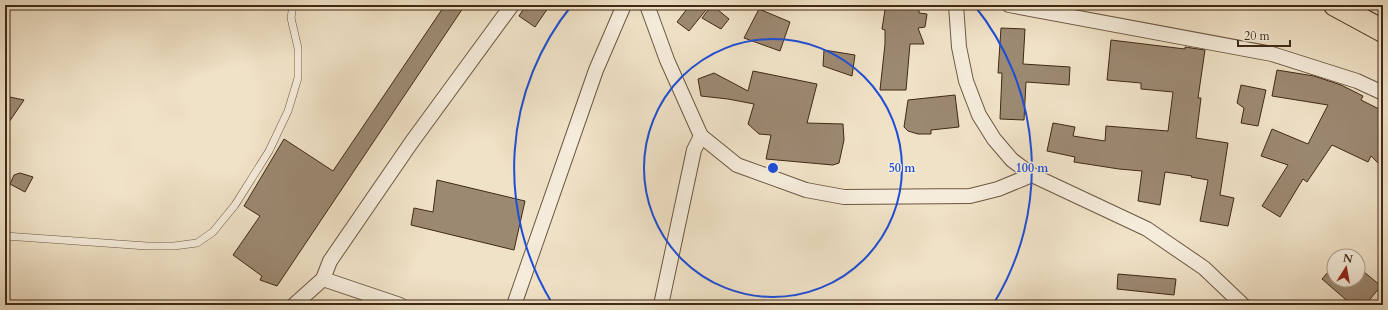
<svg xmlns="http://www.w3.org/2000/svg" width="1388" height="310" font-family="Cardo,serif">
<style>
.building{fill:#9c8972;stroke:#402915}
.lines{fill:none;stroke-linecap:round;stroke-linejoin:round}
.service-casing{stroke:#6c5742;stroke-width:8}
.minor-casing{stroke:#6c5742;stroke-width:16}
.trunk-casing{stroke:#402915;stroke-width:24}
.service{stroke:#f5ecdb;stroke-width:7}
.minor{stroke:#f5ecdb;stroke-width:14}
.trunk{stroke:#f0e2c7;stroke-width:22}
.ring{fill:none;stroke:#1d4ed8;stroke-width:2}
.centre{fill:#1d4ed8;stroke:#f5ecdb;stroke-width:2}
.ring-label{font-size:12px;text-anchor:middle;font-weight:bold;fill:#1d4ed8;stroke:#f5ecdb;stroke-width:3;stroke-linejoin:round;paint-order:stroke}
</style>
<rect width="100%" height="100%" fill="#f0e2c7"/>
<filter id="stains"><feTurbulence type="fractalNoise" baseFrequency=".005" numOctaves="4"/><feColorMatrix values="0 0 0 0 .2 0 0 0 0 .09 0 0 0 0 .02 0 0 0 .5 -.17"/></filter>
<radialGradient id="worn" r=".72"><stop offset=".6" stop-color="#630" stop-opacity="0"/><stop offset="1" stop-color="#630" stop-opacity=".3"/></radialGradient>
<!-- building -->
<g class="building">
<polygon points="445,5 465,5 277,286 260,280 262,276 233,255 260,216 244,206 284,139 333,171"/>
<polygon points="526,5 550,5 535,27 519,16"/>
<polygon points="690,5 710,5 689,31 677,22"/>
<polygon points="712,5 729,19 721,29 702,18"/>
<polygon points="890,5 919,5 919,13 927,14 925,27 918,28 924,44 910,44 906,90 880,90 885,44 885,30 882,29 885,10 889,8"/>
<polygon points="759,9 790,22 780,51 744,38"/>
<polygon points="1001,28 1025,29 1023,64 1070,67 1069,85 1026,82 1024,120 1000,119 1002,73 998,73"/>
<polygon points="1111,40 1185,49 1185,47 1205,50 1198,98 1201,98 1196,138 1228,143 1220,195 1234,198 1228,226 1200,221 1208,180 1191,177 1192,176 1165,172 1160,205 1138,201 1142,171 1119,169 1074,162 1075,157 1047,151 1053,123 1075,127 1073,136 1105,141 1106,126 1168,131 1173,92 1141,89 1141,83 1107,80"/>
<polygon points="824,50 855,55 852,76 823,66"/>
<polygon points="1277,70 1314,76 1341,85 1363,96 1361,100 1383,111 1383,168 1371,156 1368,162 1332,145 1307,182 1303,179 1280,217 1262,206 1288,165 1261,156 1272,129 1308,144 1328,105 1272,96"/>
<polygon points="753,71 817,84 807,123 843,124 844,140 839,163 833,165 766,159 771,135 759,134 748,124 754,104 728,99 701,96 698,79 714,73 748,91"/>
<polygon points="1241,85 1266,90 1258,126 1241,123 1244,108 1237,103"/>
<polygon points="955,95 959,127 931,130 931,134 918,134 908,131 904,127 908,100"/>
<polygon points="5,96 24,100 5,128"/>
<polygon points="20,173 33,177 25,192 10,184 14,175"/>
<polygon points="437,180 525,201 514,250 411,225 414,208 433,212"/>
<polygon points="1334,265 1334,280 1358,280 1358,267 1381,286 1365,305 1352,305 1322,279"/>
<polygon points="1118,274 1176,279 1174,295 1117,289"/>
</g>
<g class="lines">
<!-- service casing -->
<g class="service-casing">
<polyline id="service" points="5,236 147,246 174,246 197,243 213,232 235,205 269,151 288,111 298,78 298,48 291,18 293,5"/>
</g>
<!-- minor casing -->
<g class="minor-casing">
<g id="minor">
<polyline points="647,5 667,60 701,136 737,165 806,190 844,197 970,196 998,189 1032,175"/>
<polyline points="956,5 959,47 966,81 979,115 994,139 1012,160 1032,175 1147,229 1204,268 1243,305"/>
<polyline points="1009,5 1272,54 1357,81 1383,93"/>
<polyline points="323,279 400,305"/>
<polyline points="294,305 323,279 330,261 411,143 512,5"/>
<polyline points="514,305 596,70 624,5"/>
<polyline points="661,305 694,150 701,136"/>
</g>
</g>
<!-- trunk casing -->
<g class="trunk-casing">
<polyline id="trunk" points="1335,5 1383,31"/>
</g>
<!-- service -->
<use href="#service" class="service"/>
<!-- minor -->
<use href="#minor" class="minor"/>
<!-- trunk -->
<use href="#trunk" class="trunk"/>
</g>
<!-- distance rings -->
<g class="ring">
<circle cx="773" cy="168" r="129"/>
<path d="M552 303A259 259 0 0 1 572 5M974 5A259 259 0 0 1 994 303"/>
</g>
<circle cx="773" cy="168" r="6" class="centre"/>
<g class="ring-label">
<text x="902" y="172">50 m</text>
<text x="1032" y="172">100 m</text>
</g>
<!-- margin -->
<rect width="1388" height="310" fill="none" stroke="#f0e2c7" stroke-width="20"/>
<rect x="6" y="6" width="1376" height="298" fill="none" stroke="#402915" stroke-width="2"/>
<rect x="10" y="10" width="1368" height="290" fill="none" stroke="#402915"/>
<!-- north arrow -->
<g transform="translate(1346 268) rotate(11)"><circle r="19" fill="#f5ecdb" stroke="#ad9e8c"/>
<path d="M0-3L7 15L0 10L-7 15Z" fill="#8f2418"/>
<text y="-6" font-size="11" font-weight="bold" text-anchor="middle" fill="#402915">N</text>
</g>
<!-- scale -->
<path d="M1238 40v6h52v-6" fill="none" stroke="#402915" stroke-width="2"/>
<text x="1244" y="40" font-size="12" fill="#402915" stroke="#f5ecdb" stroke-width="3" paint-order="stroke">20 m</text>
<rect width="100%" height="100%" filter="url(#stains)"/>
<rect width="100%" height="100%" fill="url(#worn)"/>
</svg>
